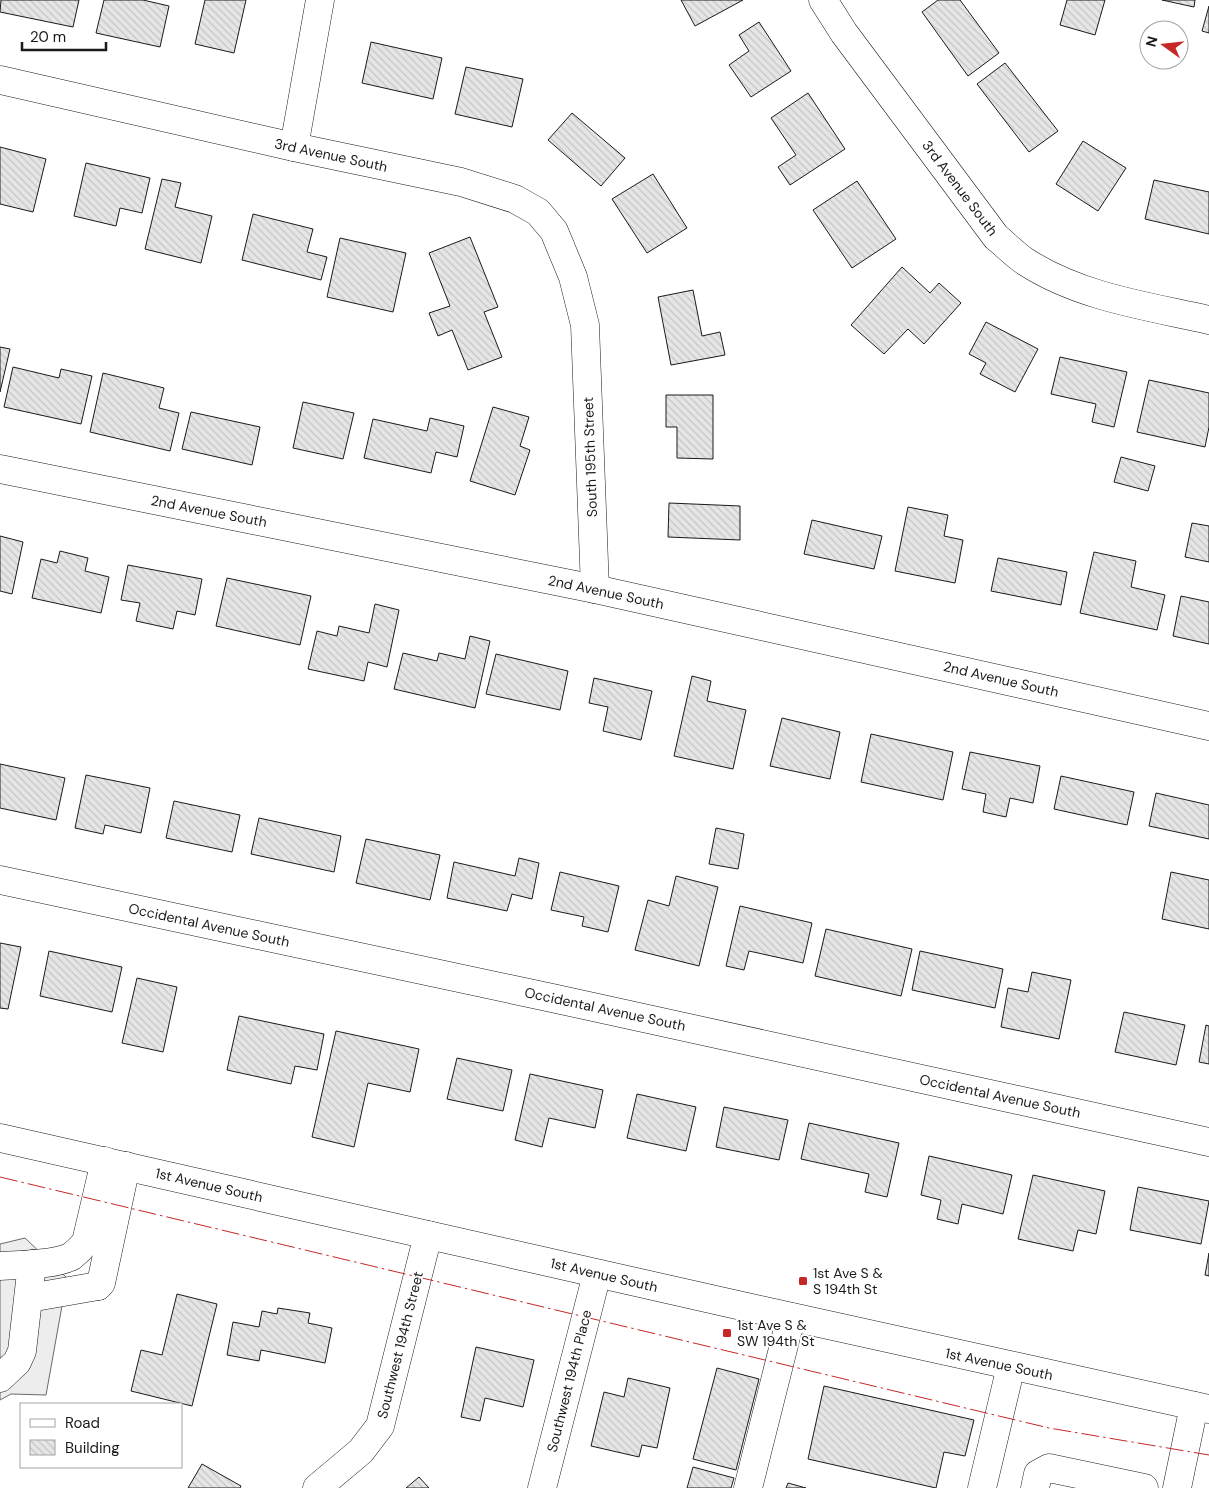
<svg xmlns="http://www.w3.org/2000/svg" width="1209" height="1488" font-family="'DM Sans',sans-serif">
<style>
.built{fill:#ededed;stroke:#6a6a6a}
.building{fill:url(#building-back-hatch);stroke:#1a1a1a}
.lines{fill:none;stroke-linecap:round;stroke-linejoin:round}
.minor-casing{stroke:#1a1a1a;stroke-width:29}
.major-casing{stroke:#1a1a1a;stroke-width:29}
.minor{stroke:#fff;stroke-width:28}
.major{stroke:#fff;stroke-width:28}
.power{stroke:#c62828;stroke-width:1;stroke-dasharray:18 4 2.5 4;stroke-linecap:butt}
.poi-dot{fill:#c62828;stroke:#fff;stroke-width:2}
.labels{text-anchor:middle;stroke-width:4;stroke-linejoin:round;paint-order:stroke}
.street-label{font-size:14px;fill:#1a1a1a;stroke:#fff}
.poi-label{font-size:14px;fill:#1a1a1a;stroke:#fff;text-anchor:start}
</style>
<defs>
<pattern id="building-back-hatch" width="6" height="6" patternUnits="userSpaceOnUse" patternTransform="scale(1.25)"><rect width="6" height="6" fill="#e6e6e6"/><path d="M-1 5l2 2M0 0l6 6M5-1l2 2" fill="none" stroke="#c5c5c5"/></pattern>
</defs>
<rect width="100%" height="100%" fill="#fff"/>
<!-- built -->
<polygon class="built" points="25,1238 67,1278 46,1395 11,1394 0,1400 0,1244"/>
<!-- building -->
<g class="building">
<polygon points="1,0 79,0 73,27 0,12"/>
<polygon points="104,0 143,0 169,6 160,47 96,33"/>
<polygon points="205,0 246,0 234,53 195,44"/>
<polygon points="681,0 743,0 695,26"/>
<polygon points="938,0 960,0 999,53 968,76 922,12"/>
<polygon points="1067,0 1105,0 1095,35 1060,25"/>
<polygon points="1162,0 1195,0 1194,7"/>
<polygon points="1209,6 1209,33 1202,31"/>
<polygon points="759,22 791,71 751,97 729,65 749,51 739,35"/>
<polygon points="371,42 442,58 433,99 362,83"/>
<polygon points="1005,63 1058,131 1029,152 977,84"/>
<polygon points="466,67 523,79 512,127 455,114"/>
<polygon points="808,93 845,149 790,185 778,167 796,155 771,118"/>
<polygon points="572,113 625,158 601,186 548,140"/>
<polygon points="1083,141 1126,168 1098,211 1056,184"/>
<polygon points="0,147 46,159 33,212 0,204"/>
<polygon points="86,163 150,178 142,213 120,208 116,226 74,216"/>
<polygon points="653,174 687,228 647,253 612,199"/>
<polygon points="162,179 181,183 175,207 212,216 201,263 145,249"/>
<polygon points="1154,180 1209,192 1209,234 1145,219"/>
<polygon points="857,181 896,239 852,268 813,210"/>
<polygon points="253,214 313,229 307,252 327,257 321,280 242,260"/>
<polygon points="470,237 498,307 484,312 502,357 468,370 452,330 438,336 429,313 450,306 429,253"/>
<polygon points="340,238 406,253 393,312 327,297"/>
<polygon points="902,267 930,293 939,283 961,303 924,344 908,329 884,354 851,325"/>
<polygon points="693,290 702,336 720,332 725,355 671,365 658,297"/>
<polygon points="986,322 1038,349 1015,392 980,374 986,363 969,354"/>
<polygon points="0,347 10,349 0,392"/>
<polygon points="1060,357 1127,372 1114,427 1092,422 1096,404 1051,394"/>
<polygon points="13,367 59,378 61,369 92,376 81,424 4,407"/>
<polygon points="103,373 164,388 159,408 179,413 170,451 90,432"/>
<polygon points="1149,380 1209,393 1209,427 1205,447 1137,432"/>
<polygon points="666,395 713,395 713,459 677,458 677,427 666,427"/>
<polygon points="303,402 354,413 343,459 293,448"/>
<polygon points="493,407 529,417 520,446 530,450 515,495 470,481"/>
<polygon points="191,412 260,427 252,465 182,449"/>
<polygon points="430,418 464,426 457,457 436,452 431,473 364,458 373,419 427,431"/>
<polygon points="1121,457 1155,466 1148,491 1114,482"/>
<polygon points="669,503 740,506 740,540 668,537"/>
<polygon points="908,507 948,515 944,536 963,540 955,583 895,571"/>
<polygon points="812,520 882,536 874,569 804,554"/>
<polygon points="1192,523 1209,526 1209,562 1185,557"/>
<polygon points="0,536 23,542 12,594 0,591"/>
<polygon points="60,551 88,558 85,571 109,577 101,613 32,598 41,559 57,563"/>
<polygon points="1094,552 1136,561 1131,587 1165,595 1157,630 1080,613"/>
<polygon points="998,558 1067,572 1061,605 991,591"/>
<polygon points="128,565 202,579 195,615 177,611 173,629 136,621 140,603 121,600"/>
<polygon points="227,578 311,596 300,645 216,626"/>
<polygon points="1181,596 1209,602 1209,644 1173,636"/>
<polygon points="375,604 399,610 387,667 368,662 364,681 308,669 317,631 337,636 339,626 369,633"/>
<polygon points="470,636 490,641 475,708 394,689 403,653 437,661 439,653 465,659"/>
<polygon points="496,654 568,671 560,710 486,694"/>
<polygon points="692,676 711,681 707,701 746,710 733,769 674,756"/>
<polygon points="594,678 652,691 641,740 603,731 608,707 589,703"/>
<polygon points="782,718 840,732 830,779 770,766"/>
<polygon points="871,734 953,752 943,800 861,782"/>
<polygon points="970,752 1040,766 1033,803 1010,798 1006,817 983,812 986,794 962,789"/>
<polygon points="0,764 65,778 56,820 0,808"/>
<polygon points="86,775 150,788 141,833 105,825 103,834 75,828"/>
<polygon points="1061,776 1134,792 1127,825 1054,809"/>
<polygon points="1156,793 1209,805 1209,839 1149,826"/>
<polygon points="174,801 240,815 232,852 166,838"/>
<polygon points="259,818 341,836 334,872 251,854"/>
<polygon points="716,828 744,834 738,869 709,864"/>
<polygon points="366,839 440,855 430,900 356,883"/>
<polygon points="519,858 539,863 532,899 512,894 507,911 447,898 454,862 515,876"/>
<polygon points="560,872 619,886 608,932 582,926 584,917 551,910"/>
<polygon points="1171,872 1209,880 1209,929 1162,919"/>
<polygon points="676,876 718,887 699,966 635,950 648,900 669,906"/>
<polygon points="740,906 812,923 803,963 749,951 744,970 726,966"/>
<polygon points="826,929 912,949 901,996 815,976"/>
<polygon points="0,943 21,947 8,1009 0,1008"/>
<polygon points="49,951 122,967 112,1012 40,996"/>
<polygon points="920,951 1003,969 995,1008 912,990"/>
<polygon points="1032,972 1071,980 1059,1039 1001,1027 1008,988 1028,992"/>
<polygon points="137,978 177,987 163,1052 122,1043"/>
<polygon points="1124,1012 1185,1025 1176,1065 1115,1052"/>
<polygon points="239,1016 324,1034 317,1070 295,1066 291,1084 227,1070"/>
<polygon points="1206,1025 1209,1026 1209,1064 1199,1062"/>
<polygon points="336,1031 419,1049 410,1092 368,1083 354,1147 312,1137"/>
<polygon points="457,1058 512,1070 503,1111 447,1099"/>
<polygon points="530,1074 603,1090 595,1128 549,1118 542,1147 515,1140"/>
<polygon points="637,1094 696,1107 686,1151 627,1138"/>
<polygon points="724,1107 788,1120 779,1160 716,1147"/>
<polygon points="809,1123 899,1143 887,1197 865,1192 869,1174 801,1159"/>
<polygon points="929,1156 1012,1175 1003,1214 962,1204 958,1224 937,1219 941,1200 921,1195"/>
<polygon points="1033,1175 1105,1191 1096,1234 1078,1230 1073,1251 1018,1239"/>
<polygon points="1138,1187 1209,1201 1201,1244 1130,1230"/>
<polygon points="1209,1253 1209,1276 1205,1275"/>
<polygon points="177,1294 217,1304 192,1406 131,1391 141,1350 162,1355"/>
<polygon points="278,1308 310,1313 308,1323 332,1328 325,1363 261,1350 259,1361 227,1355 233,1322 259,1327 262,1311 277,1314"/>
<polygon points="476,1347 534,1360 523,1407 485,1398 480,1421 461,1417"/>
<polygon points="717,1368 759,1379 736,1470 693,1459"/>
<polygon points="628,1378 670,1388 657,1448 642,1445 639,1457 591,1446 604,1392 624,1397"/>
<polygon points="824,1386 974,1420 965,1456 944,1452 936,1488 808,1459"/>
<polygon points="202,1464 241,1486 240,1488 188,1488"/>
<polygon points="693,1467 734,1478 731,1488 687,1488"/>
<polygon points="419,1477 429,1488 406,1488"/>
<polygon points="788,1483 806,1488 786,1488"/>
</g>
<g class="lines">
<!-- minor casing -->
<g class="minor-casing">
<g id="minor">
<path d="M823,0L844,33L996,237C1006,245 1015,255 1026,262C1080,297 1147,306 1209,320"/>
<polyline points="0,80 294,147 461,182 515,199 538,212 554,231 573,277 585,325 595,589"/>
<polyline points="294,147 320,0"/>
<polyline points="0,469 595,589 1209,726"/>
<polyline points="0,880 552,998 1209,1142"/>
<path d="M0,1266C19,1265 56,1265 72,1256C77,1252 82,1247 86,1242L105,1161"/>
<polyline points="98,1286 101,1283 126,1166"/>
<polyline points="29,1298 98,1286"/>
<polyline points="0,1378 17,1362 22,1351 32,1264"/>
<polyline points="317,1488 361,1451 380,1426 428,1235"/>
<polyline points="542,1488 597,1274"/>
<polyline points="748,1488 791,1317"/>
<polyline points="982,1488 1011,1366"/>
<polyline points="1035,1488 1038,1474 1049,1468 1144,1488"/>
<polyline points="1177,1488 1194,1406"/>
</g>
</g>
<!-- major casing -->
<g class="major-casing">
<polyline id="major" points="0,1138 733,1304 1209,1409"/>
</g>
<!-- minor -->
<use href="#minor" class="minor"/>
<!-- major -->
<use href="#major" class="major"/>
<!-- power -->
<polyline class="power" points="0,1177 1049,1428 1209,1455"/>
</g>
<!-- markers -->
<g class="poi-dot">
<rect x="798" y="1276" width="10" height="10" rx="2.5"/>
<rect x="722" y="1328" width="10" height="10" rx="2.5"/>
</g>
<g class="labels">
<!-- street labels -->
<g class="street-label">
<text transform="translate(331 155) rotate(12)" y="5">3rd Avenue South</text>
<text transform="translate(960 188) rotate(53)" y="5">3rd Avenue South</text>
<text transform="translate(590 457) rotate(-92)" y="5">South 195th Street</text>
<text transform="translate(209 511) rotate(11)" y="5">2nd Avenue South</text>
<text transform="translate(606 592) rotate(12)" y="5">2nd Avenue South</text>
<text transform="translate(1001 679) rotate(13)" y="5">2nd Avenue South</text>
<text transform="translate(209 925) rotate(12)" y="5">Occidental Avenue South</text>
<text transform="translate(605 1009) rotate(12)" y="5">Occidental Avenue South</text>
<text transform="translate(1000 1096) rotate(12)" y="5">Occidental Avenue South</text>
<text transform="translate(209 1185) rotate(13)" y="5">1st Avenue South</text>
<text transform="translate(604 1275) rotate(13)" y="5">1st Avenue South</text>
<text transform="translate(400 1345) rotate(-76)" y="5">Southwest 194th Street</text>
<text transform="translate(999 1364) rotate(12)" y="5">1st Avenue South</text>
<text transform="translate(569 1381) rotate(-76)" y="5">Southwest 194th Place</text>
</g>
<!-- poi labels -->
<g class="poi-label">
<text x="813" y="1278">1st Ave S &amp;<tspan x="813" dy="16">S 194th St</tspan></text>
<text x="737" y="1330">1st Ave S &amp;<tspan x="737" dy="16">SW 194th St</tspan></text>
</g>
</g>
<!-- legend -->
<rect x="20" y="1403" width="162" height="65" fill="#ffffff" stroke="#a3a3a3"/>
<rect x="30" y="1419" width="25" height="8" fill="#ffffff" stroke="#a3a3a3"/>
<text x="65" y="1428" font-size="15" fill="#1a1a1a">Road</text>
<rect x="30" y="1440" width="25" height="15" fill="url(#building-back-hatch)" stroke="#a3a3a3"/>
<text x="65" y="1453" font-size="15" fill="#1a1a1a">Building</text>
<!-- north arrow -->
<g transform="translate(1164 45) rotate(285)"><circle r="24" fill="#ffffff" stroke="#a3a3a3"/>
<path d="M0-4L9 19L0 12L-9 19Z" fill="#c62828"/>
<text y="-8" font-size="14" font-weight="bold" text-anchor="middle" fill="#1a1a1a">N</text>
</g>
<!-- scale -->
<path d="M22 42v8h84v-8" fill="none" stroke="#1a1a1a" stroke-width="2.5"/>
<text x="30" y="42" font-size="15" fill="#1a1a1a" stroke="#ffffff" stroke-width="4" paint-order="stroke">20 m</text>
</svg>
